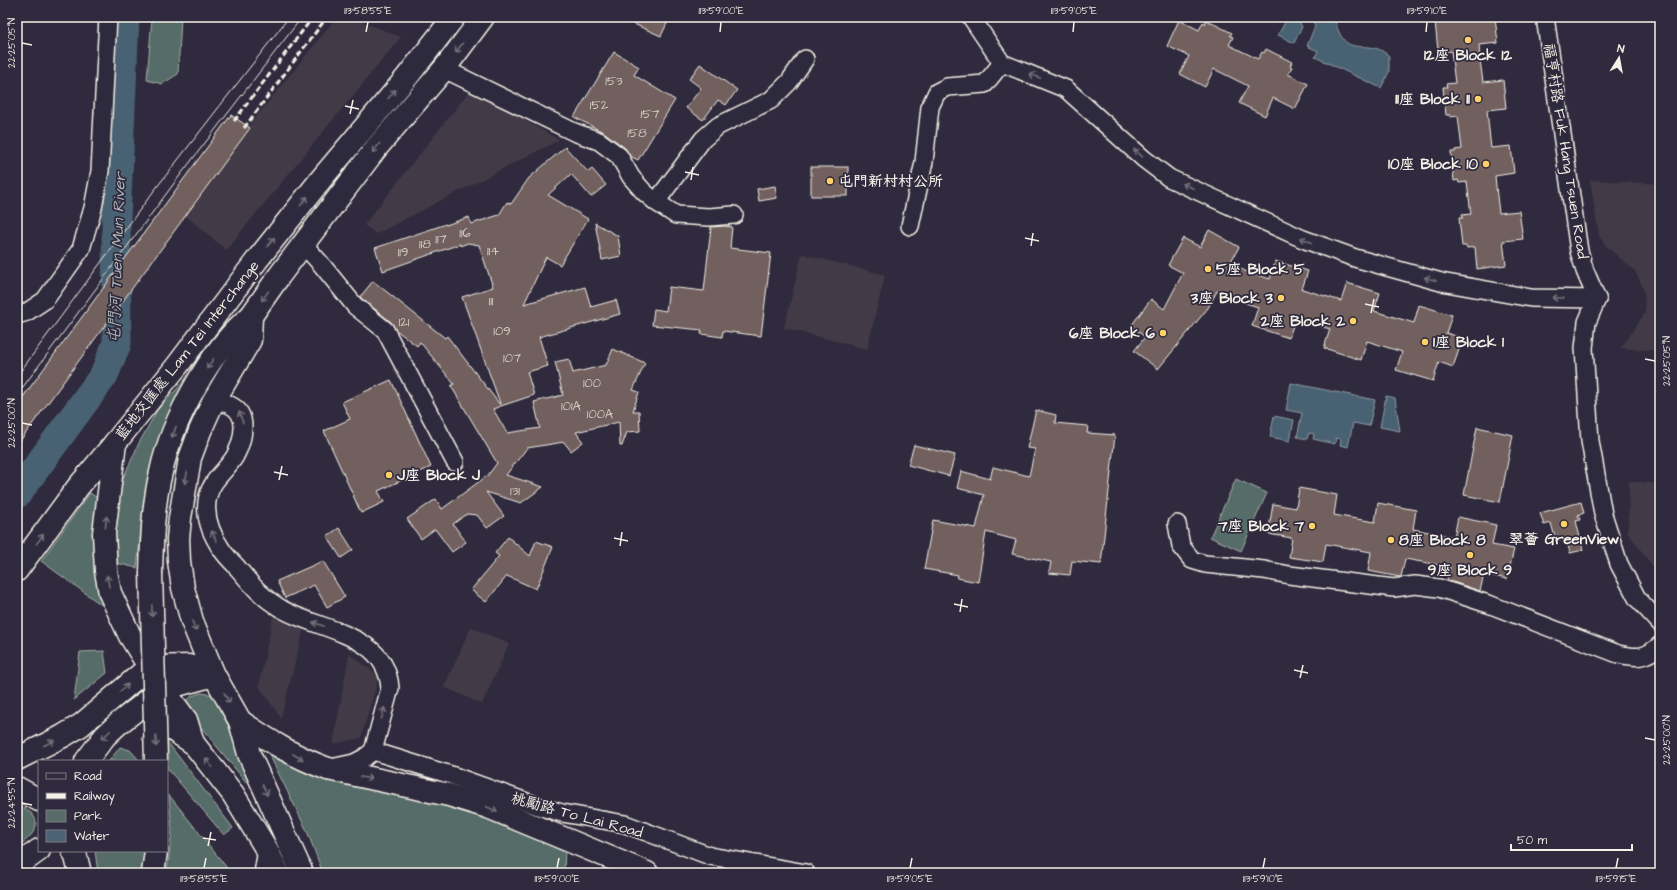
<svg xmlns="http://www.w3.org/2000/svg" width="1677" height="890" font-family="'Architects Daughter','LXGW WenKai TC',sans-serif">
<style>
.built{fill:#433a47}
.green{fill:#576c67;stroke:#a6aea8}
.water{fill:#4a6273;stroke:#8e9ba2}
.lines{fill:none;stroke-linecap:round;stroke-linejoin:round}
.river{stroke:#4a6273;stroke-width:29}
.building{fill:#72615f;stroke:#f4f1e8}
.street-casing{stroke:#f4f1e8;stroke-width:20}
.secondary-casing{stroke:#f4f1e8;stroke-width:25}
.primary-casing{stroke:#f4f1e8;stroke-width:25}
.highway-casing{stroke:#f4f1e8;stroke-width:25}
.street{stroke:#2f2a3d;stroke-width:17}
.secondary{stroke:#2f2a3d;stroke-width:22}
.primary{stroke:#2f2a3d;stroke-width:22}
.highway{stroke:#2f2a3d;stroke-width:22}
.tram{stroke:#f4f1e8;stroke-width:1}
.rail{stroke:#f4f1e8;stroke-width:3;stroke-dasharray:6 3;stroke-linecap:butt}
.highway-bridge-casing{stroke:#f4f1e8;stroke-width:25;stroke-linecap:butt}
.highway-bridge{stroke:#2f2a3d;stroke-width:22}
.oneway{stroke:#747079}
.ticks{fill:none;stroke:#f4f1e8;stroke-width:1.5}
.poi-dot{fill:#ffd166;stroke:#2f2a3d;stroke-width:1.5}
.labels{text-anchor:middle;stroke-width:3.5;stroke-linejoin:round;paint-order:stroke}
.number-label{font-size:13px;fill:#d4cdc6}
.poi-label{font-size:15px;font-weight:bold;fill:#f4f1e8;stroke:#2f2a3d;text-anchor:end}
.street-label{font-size:15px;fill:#f4f1e8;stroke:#2f2a3d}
.water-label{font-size:16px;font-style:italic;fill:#b0b8b9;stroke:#2f2a3d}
.neatline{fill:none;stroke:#f4f1e8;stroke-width:1.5}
.ticks-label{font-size:10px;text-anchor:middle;fill:#f4f1e8}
</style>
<rect width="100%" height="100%" fill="#2f2a3d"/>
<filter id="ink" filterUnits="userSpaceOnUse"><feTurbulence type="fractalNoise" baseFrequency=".025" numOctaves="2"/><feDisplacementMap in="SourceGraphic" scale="8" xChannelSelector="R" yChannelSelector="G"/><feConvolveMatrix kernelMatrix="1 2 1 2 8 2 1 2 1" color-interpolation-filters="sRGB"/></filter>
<g filter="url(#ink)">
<!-- built -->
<g class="built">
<polygon points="337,17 350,17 401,37 226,250 180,211"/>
<polygon points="471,89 559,140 376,234 364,225"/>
<polygon points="1590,180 1660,184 1660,351 1621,348 1645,313 1644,290 1635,271 1607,247 1599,236"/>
<polygon points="802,254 885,275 867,349 784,328"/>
<polygon points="1629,481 1660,484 1660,576 1628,533"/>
<polygon points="273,616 304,627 281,718 259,686"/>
<polygon points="471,627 509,644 482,704 444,687"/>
<polygon points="349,654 379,676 361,738 333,744"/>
</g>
<!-- green -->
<g class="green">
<polygon points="152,17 181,17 178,74 162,84 147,80"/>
<polygon points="191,374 167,417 155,453 144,500 137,568 112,562 113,519 121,483 139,443 158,409"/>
<polygon points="1236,479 1267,493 1241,551 1210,537"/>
<polygon points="90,493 99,499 95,571 103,606 41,561"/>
<polygon points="104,651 107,673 74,700 80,652"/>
<polygon points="200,693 209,694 215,697 252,778 246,782 186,709 186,701 192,696"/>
<polygon points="148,736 162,739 169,744 233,828 224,835 167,768 167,761 161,761 141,738"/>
<polygon points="120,747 130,750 140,761 109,761"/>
<polygon points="267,750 295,767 328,780 456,807 498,821 565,850 564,873 323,873 307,831"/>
<polygon points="169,795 231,873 167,873 172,830"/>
<path d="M17,805C46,817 39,832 17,847Z"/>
<polygon points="95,851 145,851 142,873 98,873"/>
</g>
<!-- water -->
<g class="water">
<polygon points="1288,17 1297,17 1302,27 1294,43 1278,35"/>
<path d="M1311,17H1334C1346,65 1365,34 1389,56V72L1381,88L1315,57L1318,51L1307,46L1315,26Z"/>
<polygon points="1291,383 1375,400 1369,426 1353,423 1348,447 1340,445 1341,439 1336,438 1335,444 1313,439 1314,434 1309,433 1307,439 1297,437 1302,413 1286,410"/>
<polygon points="1386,396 1395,398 1400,431 1380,427"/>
<polygon points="1274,416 1294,420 1290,441 1270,437"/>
</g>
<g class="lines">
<!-- river -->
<polyline class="river" points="17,494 104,375 117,343 116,219 125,17"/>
</g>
<!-- building -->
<g class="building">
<polygon points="618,17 670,17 661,36"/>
<polygon points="1449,17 1495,17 1498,43 1479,45 1480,60 1483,82 1503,80 1506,108 1487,110 1489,130 1491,148 1511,146 1514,173 1495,176 1497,196 1499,213 1519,211 1523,239 1503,241 1506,265 1477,269 1475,247 1467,248 1466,246 1462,246 1459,218 1463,218 1462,215 1471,214 1467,182 1459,183 1458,180 1454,181 1451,152 1455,152 1455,150 1462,149 1458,116 1450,117 1450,115 1446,115 1444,97 1443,87 1447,87 1446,84 1455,83 1451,51 1442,52 1442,49 1438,50 1435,22 1439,21 1438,19"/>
<polygon points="1179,20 1199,30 1203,22 1205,24 1206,20 1232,33 1230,36 1233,37 1229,45 1258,59 1262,52 1264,53 1266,49 1292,62 1290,66 1292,67 1288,74 1308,84 1295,109 1273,98 1265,116 1239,103 1248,86 1214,69 1205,87 1180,74 1189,56 1167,46"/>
<polygon points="614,52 639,67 634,75 675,100 638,160 630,156 625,148 605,133 574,117"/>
<polygon points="700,64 737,90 726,105 718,100 703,120 686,108 701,88 689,79"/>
<polygon points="231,115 250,128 17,445 17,405"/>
<polygon points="565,147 588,172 592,169 606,185 591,197 571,174 548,195 588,219 560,265 546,257 524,304 585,287 591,307 616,300 620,314 539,337 548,366 527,372 534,395 501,406 462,297 493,287 479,245 468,243 460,246 460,244 383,271 375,248 446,224 446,225 469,217 471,224 499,215 507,202 511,204 529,178"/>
<rect x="811" y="167" width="37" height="29"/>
<polygon points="775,186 777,198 759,201 757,189"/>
<polygon points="595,223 618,236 621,256 602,260"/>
<polygon points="725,226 732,227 730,248 771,253 761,336 723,331 722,337 701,334 702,330 652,325 654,309 666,311 669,287 704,291 711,227"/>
<polygon points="1209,230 1239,247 1230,263 1245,271 1270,279 1275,261 1308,271 1302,289 1341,301 1347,283 1380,293 1374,311 1414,323 1419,305 1452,315 1446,333 1463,338 1453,367 1439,362 1433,381 1396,370 1402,352 1367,341 1361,360 1324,348 1330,329 1295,319 1289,338 1261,329 1252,326 1258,307 1233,299 1217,291 1208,308 1158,369 1134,351 1145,337 1131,326 1151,299 1164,309 1183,273 1168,265 1183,238 1200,247"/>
<polygon points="373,281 445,338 447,336 501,406 493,409 507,433 540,428 534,402 563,395 555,362 569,359 573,373 606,365 613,349 645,363 633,390 639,392 633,411 639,411 640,431 627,432 622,446 620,446 619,422 576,432 583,442 571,451 564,442 527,448 506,475 543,487 521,503 486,492 504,516 487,528 477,515 467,514 453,524 466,542 452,552 435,529 421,539 407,519 436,499 442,509 488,475 497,463 451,386 454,384 420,342 417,346 396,330 391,322 360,297"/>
<polygon points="391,380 431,467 378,491 384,502 361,513 324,431 350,419 342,402"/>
<polygon points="1036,410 1056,415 1055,423 1088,426 1087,433 1115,435 1101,564 1072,561 1070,575 1049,573 1051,562 1012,554 1016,540 986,532 978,582 957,578 958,575 924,569 933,520 976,528 984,495 957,488 961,471 990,479 993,467 1029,476 1035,449 1027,448"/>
<polygon points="1477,427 1513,435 1500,502 1464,495"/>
<polygon points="914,445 955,455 949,476 908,465"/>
<polygon points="1299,488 1337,495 1334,515 1351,518 1375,522 1378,503 1416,510 1413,529 1454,537 1458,517 1496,525 1492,545 1514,549 1507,579 1484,574 1480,591 1447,580 1450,567 1405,559 1401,577 1400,577 1368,571 1371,552 1326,544 1323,562 1289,557 1292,538 1268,534 1273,504 1296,508"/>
<polygon points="1581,502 1584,513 1578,515 1580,520 1576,521 1583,550 1570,553 1566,538 1556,541 1551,523 1544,525 1540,513"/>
<polygon points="339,528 353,550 341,558 327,536"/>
<polygon points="508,537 530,556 536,541 553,547 536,589 507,576 486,602 471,590 499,556 495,553"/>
<polygon points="323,561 345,597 327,607 314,585 285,598 277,581"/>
</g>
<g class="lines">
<!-- street casing -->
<g class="street-casing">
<g id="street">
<polyline points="971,17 1002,63 1066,89 1144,159 1169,178 1303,239 1355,258 1441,282 1531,298 1597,299"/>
<polyline points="1545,17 1579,251 1585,271 1597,299"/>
<polyline points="444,69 574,132 599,141 619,156 631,177 644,192 656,202 676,215 709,217 734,215"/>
<polyline points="656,202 703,139 718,126 771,100 789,82 805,59"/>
<polyline points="910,226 924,162 930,107 937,92 947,87 985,84 1002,63"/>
<polyline points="303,244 321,264 355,306 385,330 455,462"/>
<polyline points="1597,299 1587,322 1584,348 1590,441 1603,514 1619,564 1637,598 1660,623"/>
<polyline points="17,315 27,312 45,300 81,249 93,208 100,171 108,17"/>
<path d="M213,402C218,402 225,402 230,405C250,414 243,441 235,456C227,470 212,479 208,496C203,516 211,534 222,550C226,556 231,561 236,566C251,584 260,596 280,608C318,631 386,632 390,688L373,751L364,758L354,763L331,768"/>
<path d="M1177,524L1181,546L1192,560L1205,564L1264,570L1289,575L1394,588L1415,585L1439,588L1491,605L1618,654C1637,658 1645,659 1660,645"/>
<polyline points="373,751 451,775 538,806 562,813 625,824 710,856 806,873"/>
<polyline points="263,873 267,850"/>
</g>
</g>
<!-- secondary casing -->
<g class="secondary-casing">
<g id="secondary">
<polyline points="251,316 250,340 213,402 200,431 190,458 180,518 178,539 179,561 183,588 192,621 207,658 214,675 240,721 249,754 302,873"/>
<polyline points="115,443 104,533 106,571 110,593 130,636 163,689 186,720 193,743 233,794 267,850 278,873"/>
<polyline points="146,701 170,728 193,743"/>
<path d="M240,721C269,741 295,757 328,769"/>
<polyline points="17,759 63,736 81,725 149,667 189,666 214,675"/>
<polyline points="86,761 105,736 119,723 163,689 214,675"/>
<polyline points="17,788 39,800"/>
<polyline points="17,866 39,850"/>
</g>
</g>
<!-- primary casing -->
<g class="primary-casing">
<g id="primary">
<polyline points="251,316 279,276 377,147 444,69 483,17"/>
<polyline points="115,443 177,366 257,260 322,178 407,77 454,17"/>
</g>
</g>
<!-- highway casing -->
<g class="highway-casing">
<g id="highway">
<polyline points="17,570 78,487 115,443"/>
<path d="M151,572C152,539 153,505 161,472C172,421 210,349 251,316"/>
<polyline points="328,769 449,795 488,807 647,873"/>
<polyline points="73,851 76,857 80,873"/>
<polyline points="153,873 156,851"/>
</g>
</g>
<!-- street -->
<use href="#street" class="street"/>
<!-- secondary -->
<use href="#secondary" class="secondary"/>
<!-- primary -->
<use href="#primary" class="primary"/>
<!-- highway -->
<use href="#highway" class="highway"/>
<!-- tram -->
<g class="tram">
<polyline points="17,376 153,192 289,17"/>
<polyline points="17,395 178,178 302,17"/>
</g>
<!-- rail -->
<g class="rail">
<polyline points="234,121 313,17"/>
<polyline points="244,128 327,17"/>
</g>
<!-- highway-bridge casing -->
<g class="highway-bridge-casing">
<polyline id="highway-bridge" points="151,572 156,761"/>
</g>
<!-- highway-bridge -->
<use href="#highway-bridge" class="highway-bridge"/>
</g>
<!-- one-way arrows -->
<defs><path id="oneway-shaft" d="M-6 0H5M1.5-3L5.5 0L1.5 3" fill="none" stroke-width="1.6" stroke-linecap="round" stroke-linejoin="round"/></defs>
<g class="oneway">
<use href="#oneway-shaft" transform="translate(459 48) rotate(127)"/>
<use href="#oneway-shaft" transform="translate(1035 76) rotate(-158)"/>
<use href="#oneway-shaft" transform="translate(392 94) rotate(-50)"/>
<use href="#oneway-shaft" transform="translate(376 148) rotate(129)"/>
<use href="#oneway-shaft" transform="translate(1138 153) rotate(-139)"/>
<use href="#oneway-shaft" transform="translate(1188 186) rotate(-155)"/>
<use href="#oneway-shaft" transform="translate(304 201) rotate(-52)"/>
<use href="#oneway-shaft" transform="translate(1306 240) rotate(-159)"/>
<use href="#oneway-shaft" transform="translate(271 242) rotate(-52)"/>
<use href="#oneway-shaft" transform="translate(1430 279) rotate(-165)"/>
<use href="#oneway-shaft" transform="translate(265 296) rotate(125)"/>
<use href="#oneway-shaft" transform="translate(1558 298) rotate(-180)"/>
<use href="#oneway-shaft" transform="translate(210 364) rotate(123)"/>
<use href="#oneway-shaft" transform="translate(241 417) rotate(-109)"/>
<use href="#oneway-shaft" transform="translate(174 432) rotate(111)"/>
<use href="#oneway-shaft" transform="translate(186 478) rotate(102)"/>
<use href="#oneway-shaft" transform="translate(106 522) rotate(-84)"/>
<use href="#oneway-shaft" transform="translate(214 536) rotate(-116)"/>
<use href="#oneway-shaft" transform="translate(40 539) rotate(-54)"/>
<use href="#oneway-shaft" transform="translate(108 581) rotate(-100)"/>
<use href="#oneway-shaft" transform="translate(152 611) rotate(89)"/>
<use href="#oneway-shaft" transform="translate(318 624) rotate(-161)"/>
<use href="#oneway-shaft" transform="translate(194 626) rotate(69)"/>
<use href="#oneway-shaft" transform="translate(124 688) rotate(-41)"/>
<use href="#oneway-shaft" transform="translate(227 698) rotate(61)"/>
<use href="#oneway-shaft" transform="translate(383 713) rotate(-75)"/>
<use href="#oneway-shaft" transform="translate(106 735) rotate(134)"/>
<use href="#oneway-shaft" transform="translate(156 741) rotate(89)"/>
<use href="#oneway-shaft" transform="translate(49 743) rotate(-27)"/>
<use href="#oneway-shaft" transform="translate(298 757) rotate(30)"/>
<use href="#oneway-shaft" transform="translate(209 763) rotate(-129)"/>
<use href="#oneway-shaft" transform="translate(366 778) rotate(12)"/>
<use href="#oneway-shaft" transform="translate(265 790) rotate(65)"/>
<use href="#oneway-shaft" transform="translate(492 809) rotate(23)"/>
</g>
</g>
<!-- ticks -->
<path class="ticks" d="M366,32L368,22M720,32L721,22M1073,32L1074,22M1426,32L1427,22M22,43L32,45M345,106L359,109M350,114L353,100M685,172L699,175M691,180L693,167M1025,238L1039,241M1031,246L1033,233M1365,304L1379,307M1371,313L1374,299M1645,359L1655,361M22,423L32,425M274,472L288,475M279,480L282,466M614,538L628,541M620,546L622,532M954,604L968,607M960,612L962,599M1294,670L1308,673M1300,678L1303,665M1645,738L1655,740M22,803L32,805M203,838L216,840M208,846L211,832M204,868L206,858M557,868L559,858M910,868L912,858M1263,868L1265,858M1616,868L1618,858"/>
<!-- markers -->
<g class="poi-dot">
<circle cx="1468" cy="40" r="4"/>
<circle cx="1478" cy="99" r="4"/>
<circle cx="1486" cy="164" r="4"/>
<circle cx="830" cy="181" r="4"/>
<circle cx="1208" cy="269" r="4"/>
<circle cx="1281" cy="298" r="4"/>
<circle cx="1353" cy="321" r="4"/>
<circle cx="1163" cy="333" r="4"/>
<circle cx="1425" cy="342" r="4"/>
<circle cx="389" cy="475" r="4"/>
<circle cx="1564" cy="524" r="4"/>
<circle cx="1312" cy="526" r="4"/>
<circle cx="1391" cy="540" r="4"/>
<circle cx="1470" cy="555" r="4"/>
</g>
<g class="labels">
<!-- number labels -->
<g class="number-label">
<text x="614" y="85">153</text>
<text x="599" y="109">152</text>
<text x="650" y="118">157</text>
<text x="637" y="137">158</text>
<text x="465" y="237">116</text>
<text x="441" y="243">117</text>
<text x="425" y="248">118</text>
<text x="493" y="255">114</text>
<text x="403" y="256">119</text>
<text x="491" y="305">111</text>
<text x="404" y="326">121</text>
<text x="502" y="335">109</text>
<text x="512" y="362">107</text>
<text x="592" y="387">100</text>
<text x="571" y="410">101A</text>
<text x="600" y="418">100A</text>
<text x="515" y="495">131</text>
</g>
<!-- poi labels -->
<g class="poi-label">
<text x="1468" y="60" text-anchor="middle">12座 Block 12</text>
<text x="1470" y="104">11座 Block 11</text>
<text x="1478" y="169">10座 Block 10</text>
<text x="838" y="186" text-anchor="start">屯門新村村公所</text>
<text x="1216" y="274" text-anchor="start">5座 Block 5</text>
<text x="1273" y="303">3座 Block 3</text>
<text x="1345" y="326">2座 Block 2</text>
<text x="1155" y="338">6座 Block 6</text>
<text x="1433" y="347" text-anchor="start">1座 Block 1</text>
<text x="397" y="480" text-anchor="start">J座 Block J</text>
<text x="1304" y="531">7座 Block 7</text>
<text x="1564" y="544" text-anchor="middle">翠薈 GreenView</text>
<text x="1399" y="545" text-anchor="start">8座 Block 8</text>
<text x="1470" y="575" text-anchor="middle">9座 Block 9</text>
</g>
<!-- street labels -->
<g class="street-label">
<text transform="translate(1566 151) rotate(81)" y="5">福亨村路 Fuk Hang Tsuen Road</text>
<text transform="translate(187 350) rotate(-52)" y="5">藍地交匯處 Lam Tei Interchange</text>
<text transform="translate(577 815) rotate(15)" y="5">桃勵路 To Lai Road</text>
</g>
<!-- water labels -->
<g class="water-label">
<text transform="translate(116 258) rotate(-88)" y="6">屯門河 Tuen Mun River</text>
</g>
</g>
<!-- margin -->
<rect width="1677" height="890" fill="none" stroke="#2f2a3d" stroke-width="44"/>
<!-- legend -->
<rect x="38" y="760" width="130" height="92" fill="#2f2a3d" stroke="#7e7a81"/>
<rect x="46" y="773" width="20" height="6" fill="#2f2a3d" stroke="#7e7a81"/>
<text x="74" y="780" font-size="12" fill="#f4f1e8">Road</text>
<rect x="46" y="793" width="20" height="6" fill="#f4f1e8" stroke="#7e7a81"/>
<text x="74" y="800" font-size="12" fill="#f4f1e8">Railway</text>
<rect x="46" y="810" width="20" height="12" fill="#576c67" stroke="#7e7a81"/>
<text x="74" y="820" font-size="12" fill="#f4f1e8">Park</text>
<rect x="46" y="830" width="20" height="12" fill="#4a6273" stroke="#7e7a81"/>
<text x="74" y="840" font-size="12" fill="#f4f1e8">Water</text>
<!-- north arrow -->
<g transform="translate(1619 58) rotate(11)" stroke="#2f2a3d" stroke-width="3" paint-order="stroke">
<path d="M0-3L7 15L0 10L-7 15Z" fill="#f4f1e8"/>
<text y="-6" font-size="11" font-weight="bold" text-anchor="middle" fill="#f4f1e8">N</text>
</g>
<!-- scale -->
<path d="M1511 844v6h121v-6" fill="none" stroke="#f4f1e8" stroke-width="2"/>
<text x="1517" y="844" font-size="12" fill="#f4f1e8" stroke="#2f2a3d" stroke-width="3" paint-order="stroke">50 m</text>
<rect x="22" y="22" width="1633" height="846" class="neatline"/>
<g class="ticks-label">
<text x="368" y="14">113°58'55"E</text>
<text x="721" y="14">113°59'00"E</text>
<text x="1074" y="14">113°59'05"E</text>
<text x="1427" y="14">113°59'10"E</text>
<text transform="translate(11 43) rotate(-90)" y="4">22°25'05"N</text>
<text transform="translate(1666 361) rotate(-90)" y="4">22°25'05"N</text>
<text transform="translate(11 423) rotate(-90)" y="4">22°25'00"N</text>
<text transform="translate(1666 740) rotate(-90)" y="4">22°25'00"N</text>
<text transform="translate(11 803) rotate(-90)" y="4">22°24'55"N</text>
<text x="204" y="882">113°58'55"E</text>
<text x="557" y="882">113°59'00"E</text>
<text x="910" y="882">113°59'05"E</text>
<text x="1263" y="882">113°59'10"E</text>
<text x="1616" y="882">113°59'15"E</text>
</g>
</svg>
